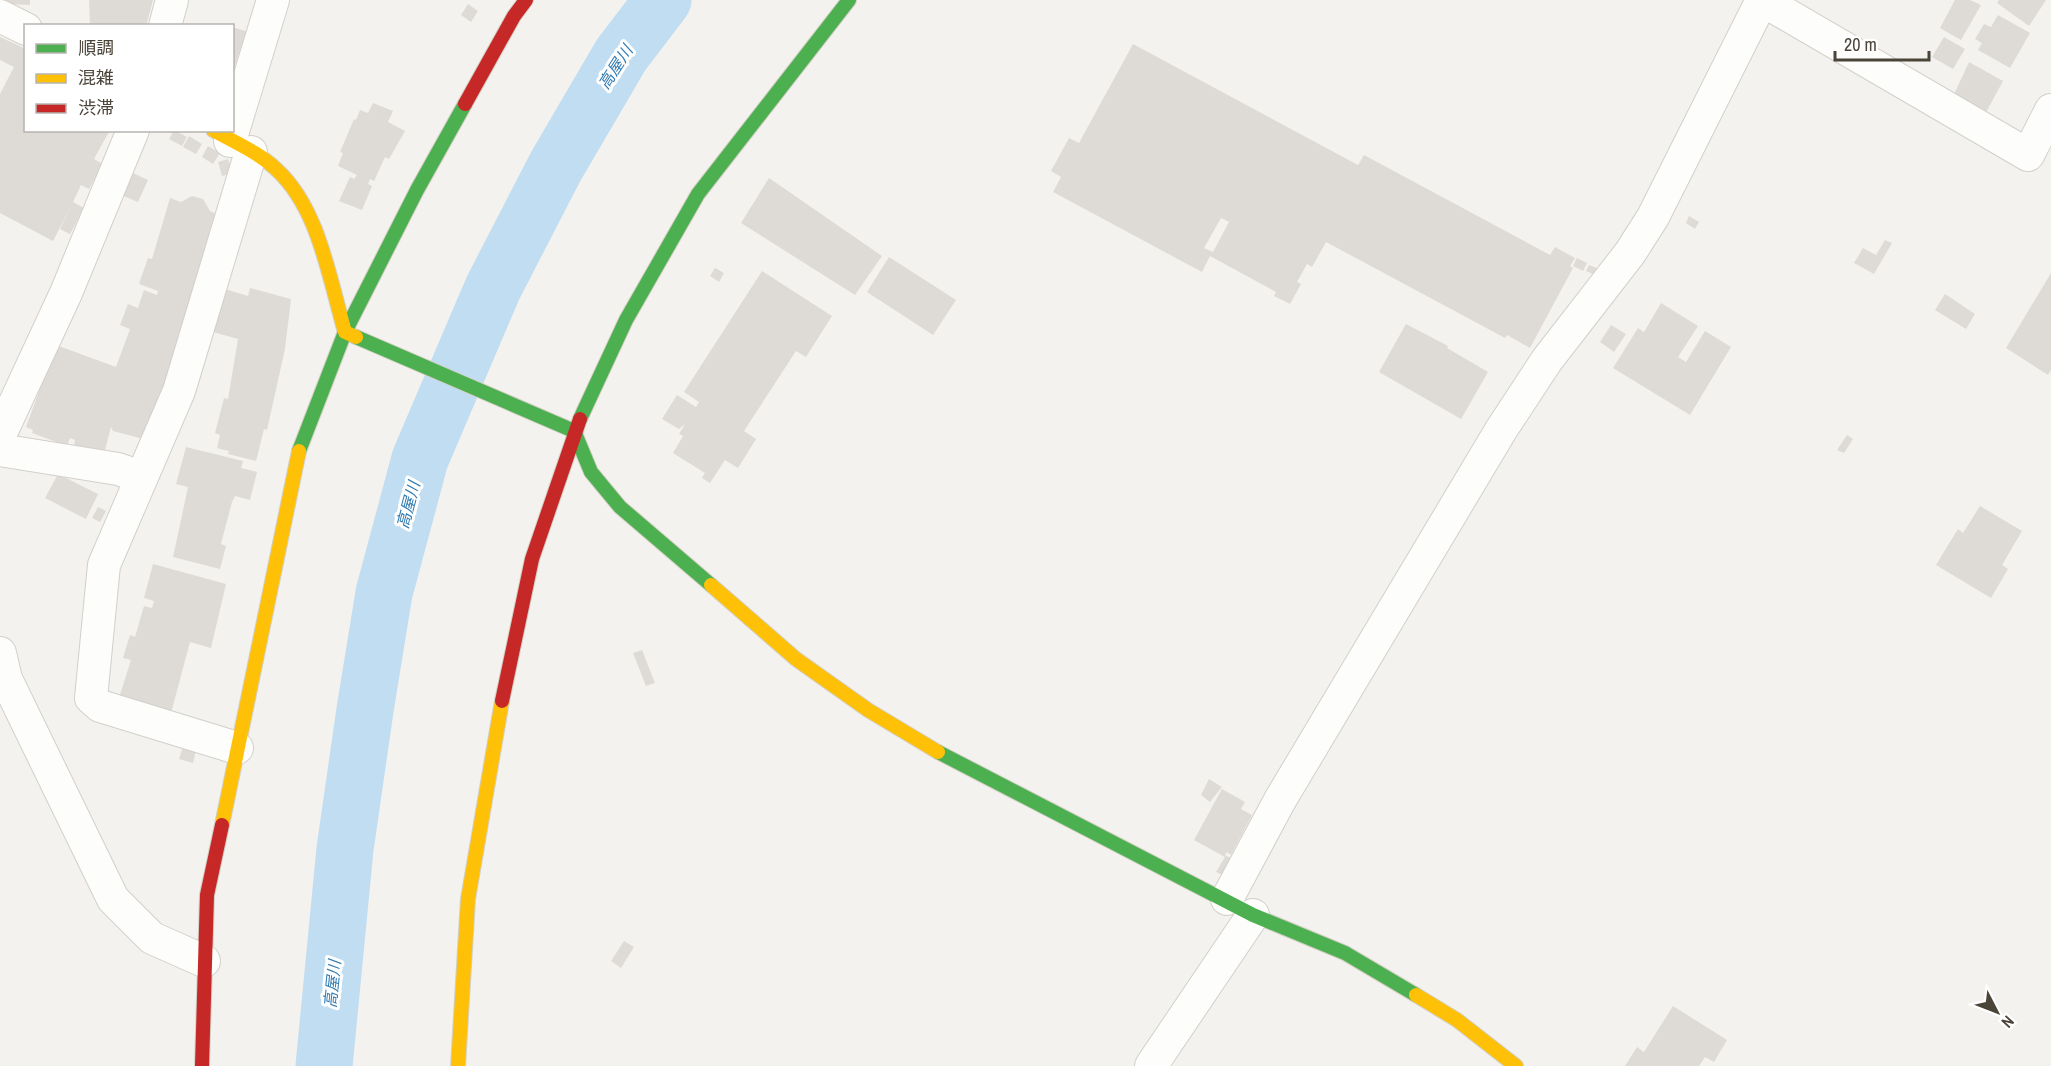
<svg xmlns="http://www.w3.org/2000/svg" width="2051" height="1066" font-family="'Archivo Narrow','Noto Sans JP',sans-serif">
<style>
.lines{fill:none;stroke-linecap:round;stroke-linejoin:round}
.river{stroke:#c0ddf1;stroke-width:57}
.building{fill:#dedbd6;fill-rule:evenodd}
.street-casing{stroke:#d2d0cb;stroke-width:34}
.fast-casing{stroke:#d3cfc5;stroke-width:16}
.slow-casing{stroke:#d3cfc5;stroke-width:16}
.jam-casing{stroke:#d3cfc5;stroke-width:16}
.street{stroke:#fdfdfc;stroke-width:32}
.fast{stroke:#4caf50;stroke-width:14}
.slow{stroke:#ffc107;stroke-width:14}
.jam{stroke:#c62828;stroke-width:14}
.labels{text-anchor:middle;stroke-width:6;stroke-linejoin:round;paint-order:stroke}
.water-label{font-size:16px;font-style:italic;fill:#2e7ab2;stroke:#fff}
</style>
<rect width="100%" height="100%" fill="#f4f2ee"/>
<g class="lines">
<!-- river -->
<polyline class="river" points="324,1066 345,849 365,710 384,593 420,459 493,288 556,166 621,55 663,0"/>
</g>
<!-- building -->
<g class="building">
<polygon points="6,0 30,0 30,5 6,4"/>
<polygon points="89,0 153,0 146,26 90,26"/>
<polygon points="1955,0 1970,0 1981,5 1961,40 1940,28"/>
<polygon points="1999,0 2046,0 2029,26 1997,3"/>
<polygon points="468,4 478,11 471,22 461,15"/>
<polygon points="1998,15 2030,33 2010,68 1978,50 1982,43 1975,39 1984,24 1991,27"/>
<polygon points="232,27 252,33 247,48 241,47 233,71"/>
<polygon points="0,37 26,49 26,130 110,130 94,159 103,164 89,189 81,185 73,202 84,208 70,234 60,229 71,206 53,241 0,213 0,94 14,67 0,60"/>
<polygon points="1944,37 1965,49 1953,69 1932,57"/>
<path d="M1133,44L1358,165L1364,155L1550,255L1555,247L1575,258L1570,266L1573,268L1530,348L1507,335L1505,338L1326,242L1312,267L1307,264L1297,282L1301,284L1290,304L1274,296L1276,292L1210,256L1202,272L1053,192L1061,177L1051,171L1069,138L1079,143ZM1221,218L1229,222L1213,252L1204,248Z"/>
<polygon points="1969,62 2003,81 1982,120 1950,103"/>
<polygon points="373,103 393,111 388,122 405,131 389,159 385,157 374,181 370,179 368,184 372,186 362,210 339,201 350,177 354,179 357,175 338,166 343,153 340,152 354,119 356,120 360,110 368,113"/>
<polygon points="174,130 187,137 182,146 169,139"/>
<polygon points="189,136 202,144 196,154 183,147"/>
<polygon points="208,146 220,153 213,164 202,157"/>
<polygon points="228,159 233,173 222,176 218,162"/>
<polygon points="131,172 148,180 138,202 121,195"/>
<polygon points="769,178 882,256 855,295 741,223"/>
<polygon points="192,196 203,199 210,211 220,216 147,440 113,431 111,427 105,450 74,446 75,440 70,438 67,446 32,433 33,430 26,427 56,345 116,367 130,329 120,325 128,304 138,308 144,290 157,295 158,291 139,284 148,258 152,259 170,198 181,202"/>
<polygon points="1689,216 1699,222 1695,229 1686,223"/>
<polygon points="1885,240 1892,243 1874,274 1854,263 1863,248 1876,255"/>
<polygon points="889,257 956,300 933,335 867,292"/>
<polygon points="1577,258 1587,263 1583,271 1573,266"/>
<polygon points="1589,265 1602,270 1599,277 1586,271"/>
<polygon points="715,268 724,273 719,282 710,276"/>
<polygon points="762,271 832,316 806,357 796,351 744,431 756,439 738,468 725,460 710,483 702,478 705,473 673,453 683,436 679,434 685,424 679,429 662,419 677,395 696,407 699,402 684,392"/>
<polygon points="2051,273 2051,370 2048,375 2006,348"/>
<polygon points="250,288 291,299 285,349 267,430 264,429 256,461 228,454 229,451 217,448 220,435 215,433 224,398 228,399 238,339 213,332 225,289 248,296"/>
<polygon points="1945,294 1975,314 1966,329 1935,310"/>
<polygon points="1661,303 1698,326 1678,357 1686,362 1705,331 1731,347 1690,415 1613,368 1638,328 1644,332"/>
<polygon points="1406,324 1448,346 1447,348 1488,372 1461,419 1379,372"/>
<polygon points="1611,325 1626,334 1614,352 1600,342"/>
<polygon points="1847,435 1853,439 1844,453 1837,450"/>
<polygon points="186,447 243,461 241,468 257,472 250,500 235,496 232,502 221,544 226,546 220,569 173,557 188,487 176,484"/>
<polygon points="58,474 98,494 86,519 45,498"/>
<polygon points="1980,506 2022,531 2002,565 2008,569 1991,598 1936,565 1958,529 1963,533"/>
<polygon points="98,507 106,511 100,522 92,518"/>
<polygon points="153,564 226,584 211,648 190,642 171,713 119,698 131,660 123,658 130,635 135,637 144,606 152,608 154,601 144,598"/>
<polygon points="642,650 655,683 646,686 633,653"/>
<polygon points="184,743 197,746 193,763 179,759"/>
<polygon points="1209,779 1222,787 1210,802 1201,795"/>
<polygon points="1222,789 1245,802 1241,809 1252,815 1231,855 1227,852 1225,855 1238,862 1231,879 1216,872 1225,857 1194,840"/>
<polygon points="624,941 634,947 621,968 611,961"/>
<polygon points="1673,1006 1727,1040 1714,1062 1705,1057 1699,1066 1625,1066 1637,1047 1644,1052"/>
</g>
<g class="lines">
<!-- street casing -->
<g class="street-casing">
<g id="street">
<polyline points="1762,0 2028,155 2051,110"/>
<polyline points="0,16 26,29"/>
<polyline points="165,26 172,0"/>
<polyline points="230,141 273,0"/>
<polyline points="0,435 66,293 133,130"/>
<polyline points="0,450 118,469 141,477"/>
<polyline points="0,653 6,679 113,899 152,938 204,961"/>
<polyline points="237,748 100,706 91,698 104,565 179,391 251,152"/>
<polyline points="1227,899 1280,800 1501,430 1547,360 1630,253 1653,217 1762,0"/>
<polyline points="1151,1066 1253,915"/>
</g>
</g>
<!-- fast casing -->
<g class="fast-casing">
<g id="fast">
<polyline points="356,337 574,431 591,472 620,507 711,585"/>
<polyline points="580,419 626,320 698,194 849,0"/>
<polyline points="299,451 345,332 417,190 465,104"/>
<polyline points="938,752 1253,915 1345,953 1416,995"/>
</g>
</g>
<!-- slow casing -->
<g class="slow-casing">
<g id="slow">
<path d="M213,130C234,142 258,152 276,169C319,208 329,278 345,332L356,337"/>
<polyline points="711,585 796,659 868,710 938,752"/>
<polyline points="222,825 299,451"/>
<polyline points="1416,995 1457,1020 1516,1066"/>
<polyline points="458,1066 468,899 502,701"/>
</g>
</g>
<!-- jam casing -->
<g class="jam-casing">
<g id="jam">
<polyline points="465,104 514,16 526,0"/>
<polyline points="502,701 532,559 580,419"/>
<polyline points="202,1066 207,895 222,825"/>
</g>
</g>
<!-- street -->
<use href="#street" class="street"/>
<!-- fast -->
<use href="#fast" class="fast"/>
<!-- slow -->
<use href="#slow" class="slow"/>
<!-- jam -->
<use href="#jam" class="jam"/>
</g>
<g class="labels">
<!-- water labels -->
<g class="water-label">
<text transform="translate(615 67) rotate(-57)" y="6">高屋川</text>
<text transform="translate(408 505) rotate(-75)" y="6">高屋川</text>
<text transform="translate(332 984) rotate(-84)" y="6">高屋川</text>
</g>
</g>
<!-- legend -->
<rect x="24" y="24" width="210" height="108" fill="#ffffff" stroke="#b7b4b0" stroke-width="1.5"/>
<rect x="36" y="44" width="30" height="9" fill="#4caf50" stroke="#b7b4b0" stroke-width="1.5"/>
<text x="78" y="54" font-size="18" fill="#4b4439">順調</text>
<rect x="36" y="74" width="30" height="9" fill="#ffc107" stroke="#b7b4b0" stroke-width="1.5"/>
<text x="78" y="84" font-size="18" fill="#4b4439">混雑</text>
<rect x="36" y="104" width="30" height="9" fill="#c62828" stroke="#b7b4b0" stroke-width="1.5"/>
<text x="78" y="114" font-size="18" fill="#4b4439">渋滞</text>
<!-- north arrow -->
<g transform="translate(1997 1012) rotate(132)" stroke="#ffffff" stroke-width="4.5" paint-order="stroke">
<path d="M0-4.5L10 22L0 15L-10 22Z" fill="#4b4439"/>
<text y="-9" font-size="16" font-weight="bold" text-anchor="middle" fill="#4b4439">N</text>
</g>
<!-- scale -->
<path d="M1835 51v9h94v-9" fill="none" stroke="#4b4439" stroke-width="3"/>
<text x="1844" y="51" font-size="18" fill="#4b4439" stroke="#ffffff" stroke-width="4.5" paint-order="stroke">20 m</text>
</svg>
